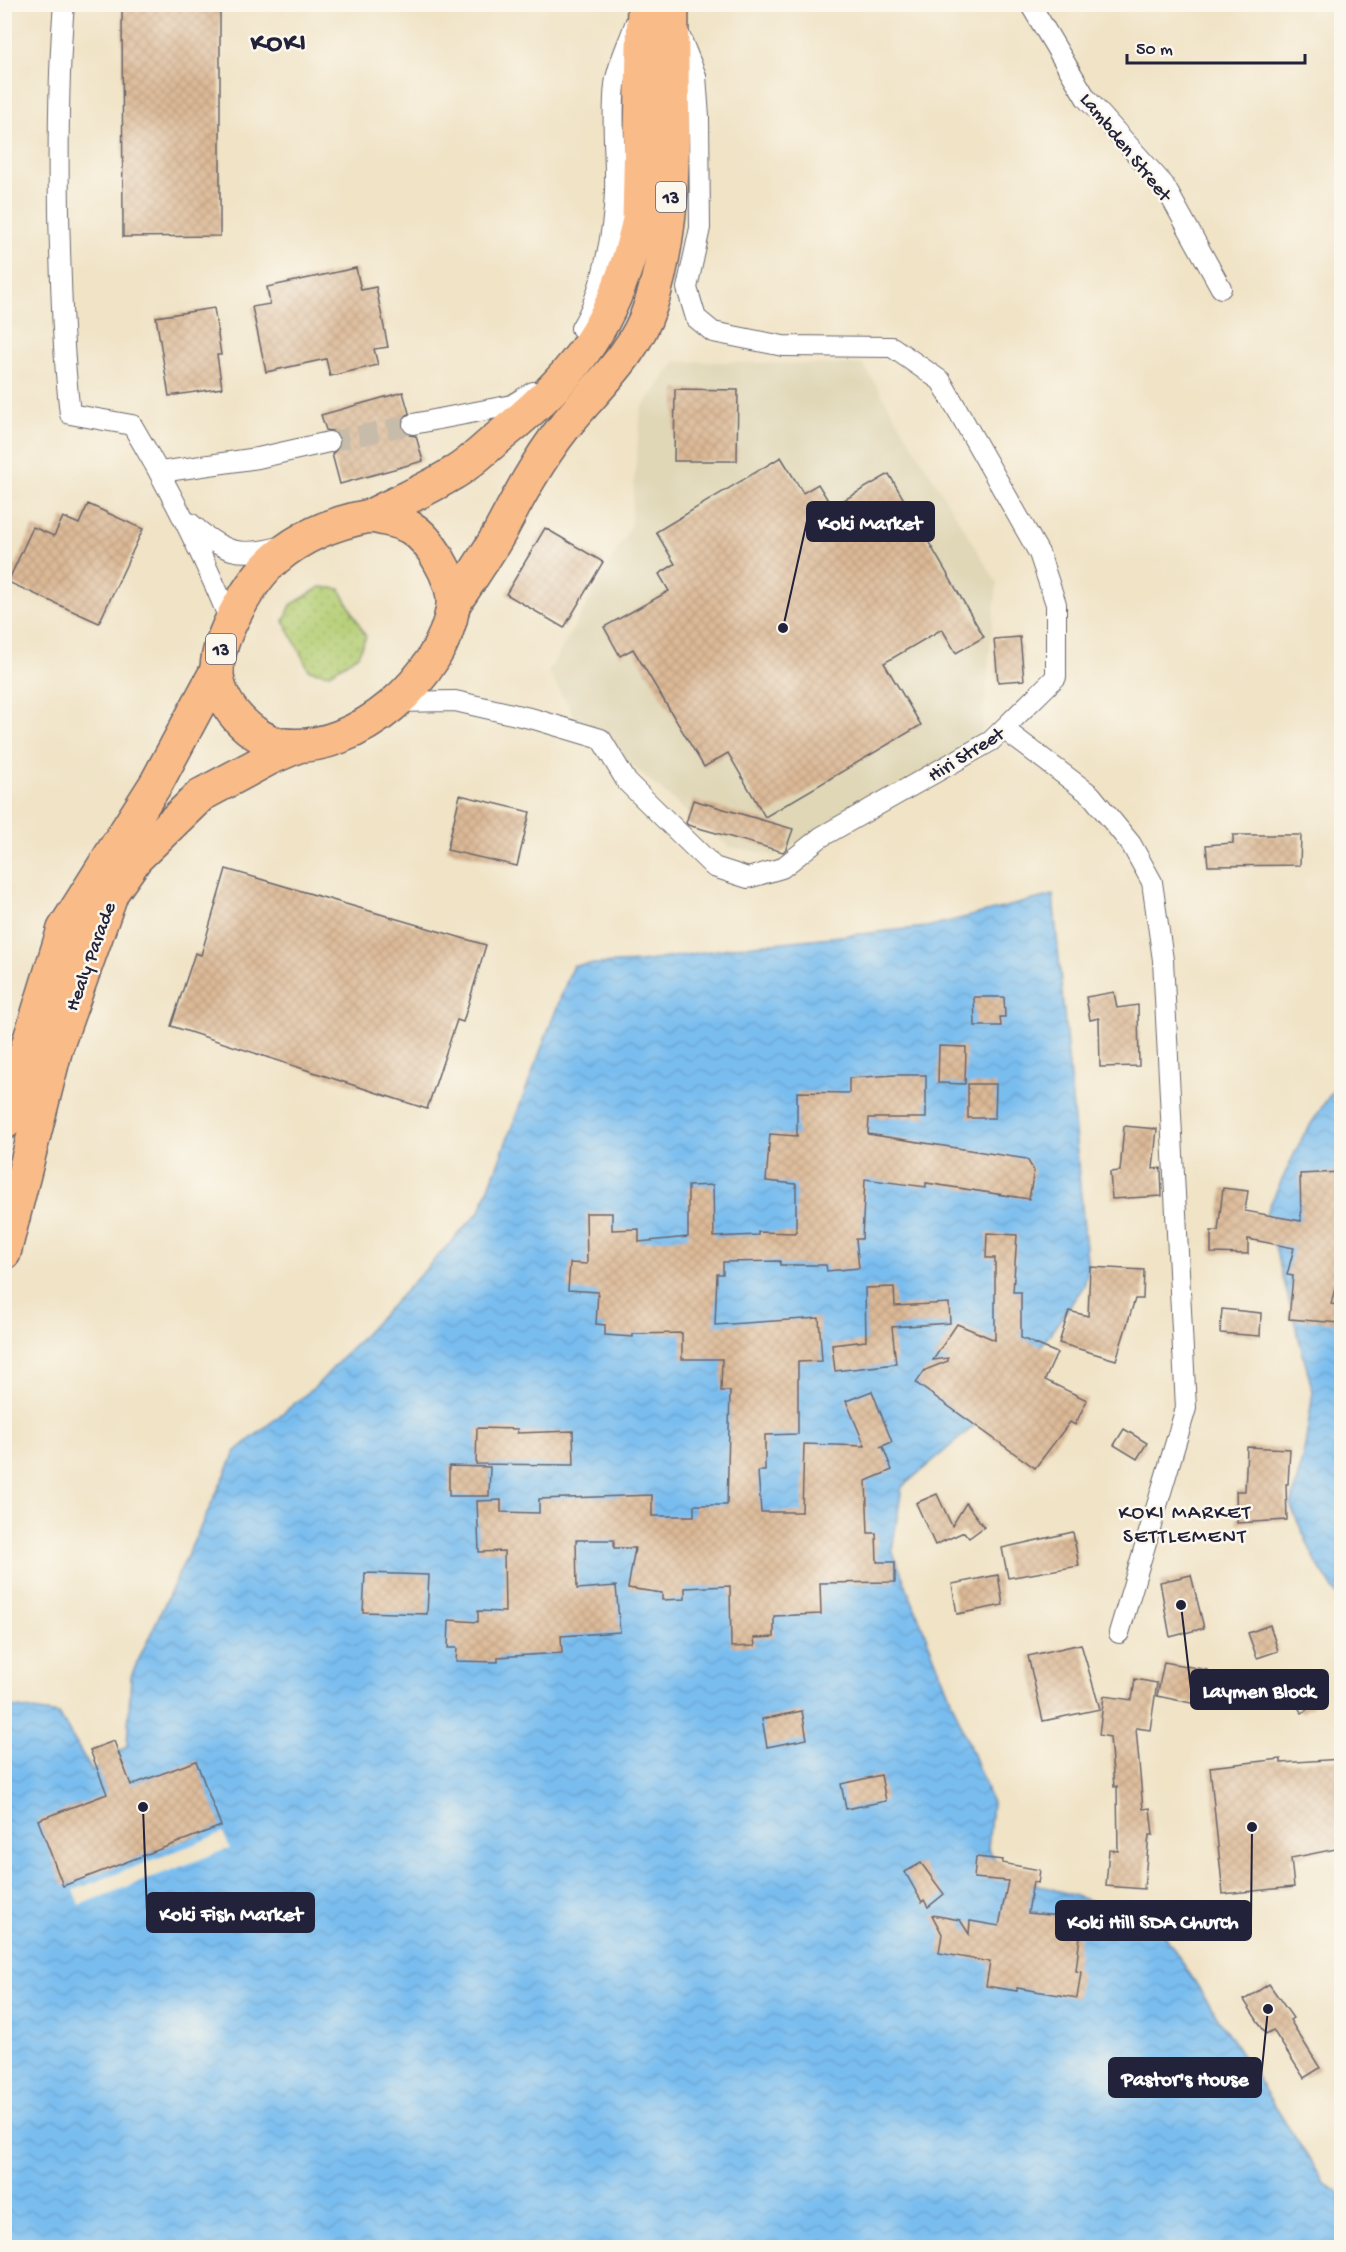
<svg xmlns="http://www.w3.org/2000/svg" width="1346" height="2252" font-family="'Gochi Hand',sans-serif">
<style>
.built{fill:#e0d7b7}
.grass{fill:url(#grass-dots);stroke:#6b7857;stroke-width:1.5}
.water{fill:url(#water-waves);stroke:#4e7095;stroke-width:1.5}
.pier{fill:#f0e3c6}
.building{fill:url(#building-cross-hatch)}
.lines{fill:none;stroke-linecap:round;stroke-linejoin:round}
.street-tunnel{stroke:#c7bcaa;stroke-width:20;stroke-dasharray:20 10;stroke-linecap:butt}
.street-casing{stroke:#6a666c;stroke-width:22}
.highway-casing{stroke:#6a666c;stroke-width:36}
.street{stroke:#fff;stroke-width:20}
.highway{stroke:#f9bc89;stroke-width:33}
.labels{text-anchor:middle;stroke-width:5;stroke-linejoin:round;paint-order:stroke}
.shield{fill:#fbf7ec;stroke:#636270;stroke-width:1.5}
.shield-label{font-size:18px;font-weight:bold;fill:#22223b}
.street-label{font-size:20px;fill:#22223b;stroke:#fbf7ec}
.neighbourhood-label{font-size:21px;letter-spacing:1.5px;fill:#22223b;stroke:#fbf7ec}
.district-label{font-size:26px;font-weight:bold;letter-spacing:1.5px;fill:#22223b;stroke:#fbf7ec}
.leader{fill:none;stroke:#22223b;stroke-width:2}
.callout-dot{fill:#22223b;stroke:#fbf7ec;stroke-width:2}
.callout{fill:#22223b;stroke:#22223b;stroke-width:2}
.callout-label{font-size:21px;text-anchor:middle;font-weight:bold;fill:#fff}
</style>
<defs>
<pattern id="grass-dots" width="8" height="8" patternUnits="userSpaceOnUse" patternTransform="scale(1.5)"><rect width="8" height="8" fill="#b4cd73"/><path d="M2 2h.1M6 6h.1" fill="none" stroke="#9ab064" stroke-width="1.8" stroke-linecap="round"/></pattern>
<pattern id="water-waves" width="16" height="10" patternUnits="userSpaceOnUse" patternTransform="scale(1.5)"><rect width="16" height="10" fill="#79bdef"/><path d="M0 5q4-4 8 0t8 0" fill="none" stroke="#68a2ce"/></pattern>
<pattern id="building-cross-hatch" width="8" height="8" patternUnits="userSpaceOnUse" patternTransform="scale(1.5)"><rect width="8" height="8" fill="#dcb996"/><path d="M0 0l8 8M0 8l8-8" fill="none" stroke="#bc9f82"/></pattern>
</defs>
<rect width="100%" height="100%" fill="#fbf7ec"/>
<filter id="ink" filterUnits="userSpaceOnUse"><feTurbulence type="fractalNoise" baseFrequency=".0167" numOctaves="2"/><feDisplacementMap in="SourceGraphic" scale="12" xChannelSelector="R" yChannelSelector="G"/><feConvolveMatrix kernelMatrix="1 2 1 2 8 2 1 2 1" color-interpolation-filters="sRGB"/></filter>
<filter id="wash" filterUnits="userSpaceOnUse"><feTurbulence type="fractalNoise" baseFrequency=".008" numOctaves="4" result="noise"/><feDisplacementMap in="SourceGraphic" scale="24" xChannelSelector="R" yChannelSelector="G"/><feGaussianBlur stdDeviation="1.35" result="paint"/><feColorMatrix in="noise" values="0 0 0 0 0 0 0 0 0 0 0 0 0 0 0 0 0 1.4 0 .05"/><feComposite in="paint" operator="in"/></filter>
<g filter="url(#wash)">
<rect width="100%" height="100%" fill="#f0e3c6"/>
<!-- built -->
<polygon class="built" points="676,361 864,365 997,583 981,738 775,855 729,847 576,719 548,672 630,528 641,409"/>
<!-- grass -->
<polygon class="grass" points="320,587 340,589 366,637 358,655 329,674 309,670 284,621 291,605"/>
<!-- water -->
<g class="water">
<polygon points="1053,895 1088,1271 1084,1286 1000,1404 902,1487 892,1550 992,1803 988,1848 1005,1875 1155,1920 1325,2184 1341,2194 1341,2247 5,2248 5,1706 59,1714 92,1771 127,1746 131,1676 236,1451 316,1386 480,1211 573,965 641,962 736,947 927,927"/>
<polygon points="1341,1078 1341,1602 1316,1562 1291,1507 1305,1446 1313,1392 1266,1213 1303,1136"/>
</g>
<!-- pier -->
<polygon class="pier" points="223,1833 230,1848 79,1905 74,1890"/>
<g id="blocks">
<!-- building -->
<g class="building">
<polygon points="122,4 220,4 220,236 123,237"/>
<polygon points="356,268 361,290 376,287 388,347 374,349 378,365 330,376 326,359 266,372 252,307 270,304 267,287"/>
<polygon points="214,308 221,355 217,355 222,388 169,396 156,317"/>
<polygon points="675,389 738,390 737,461 674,461"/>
<polygon points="403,392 409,413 402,420 401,427 409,435 416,436 423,461 340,484 332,454 340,446 340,439 333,431 326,430 321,415"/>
<polygon points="781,457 803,493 818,484 832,507 889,474 984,637 956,653 942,629 884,663 921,725 765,817 728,753 704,767 633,649 620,656 604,627 669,591 659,574 675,564 656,532"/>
<polygon points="88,504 143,529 99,623 8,582 33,527 54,536 63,517 79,524"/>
<polygon points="545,528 603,562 564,628 506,594"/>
<polygon points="1020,637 1024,680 998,682 994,639"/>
<polygon points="460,795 530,812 517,866 447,850"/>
<polygon points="693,800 793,829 786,849 783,852 688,825 686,823"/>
<polygon points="1233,835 1301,835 1300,865 1208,866 1206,845 1233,843"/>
<polygon points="226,869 486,945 463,1022 457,1020 427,1109 171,1026 195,953 201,955"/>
<polygon points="1114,992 1117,1008 1138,1005 1139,1066 1100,1067 1099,1018 1090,1020 1086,997"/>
<polygon points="974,997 1004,997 1005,1017 1000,1017 1001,1026 975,1026"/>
<polygon points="939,1046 966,1047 965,1084 938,1083"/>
<polygon points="894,1075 926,1075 926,1118 869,1118 868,1134 1027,1159 1034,1171 1029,1199 926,1183 926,1187 865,1179 862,1239 856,1239 859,1268 827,1271 826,1265 780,1265 780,1261 723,1262 723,1274 717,1274 715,1325 819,1318 822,1361 798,1362 798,1434 765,1435 765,1471 758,1471 761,1512 802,1512 804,1444 865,1446 846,1401 872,1391 892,1442 880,1447 883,1447 892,1470 866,1481 868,1533 876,1533 877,1562 895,1562 895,1582 820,1583 821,1614 774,1616 774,1637 754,1638 755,1646 731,1647 730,1586 685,1588 685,1599 662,1600 662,1593 628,1588 635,1548 614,1548 614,1540 576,1540 577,1589 616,1586 620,1632 561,1636 562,1653 498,1657 498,1662 456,1661 457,1648 448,1648 449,1620 478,1622 478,1611 505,1612 504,1551 479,1552 477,1501 501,1500 501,1512 539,1513 539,1499 652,1495 652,1516 694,1516 694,1505 727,1505 730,1391 721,1391 722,1359 682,1359 682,1333 633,1334 633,1337 605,1335 605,1325 596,1324 598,1292 568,1290 570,1263 587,1264 586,1213 612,1213 612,1230 639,1229 639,1242 688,1237 688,1186 713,1185 714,1237 758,1235 758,1232 796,1233 796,1184 766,1181 770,1134 797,1136 797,1092 849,1093 849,1078"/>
<polygon points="968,1084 996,1084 995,1118 968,1118"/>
<polygon points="1124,1126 1157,1129 1153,1169 1161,1168 1162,1196 1112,1199 1110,1172 1120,1171"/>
<polygon points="1341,1172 1341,1230 1336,1259 1341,1260 1341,1263 1331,1304 1341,1306 1341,1323 1289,1319 1293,1276 1287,1275 1294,1248 1248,1239 1248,1254 1211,1253 1211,1231 1218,1231 1223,1188 1248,1191 1245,1211 1301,1221 1300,1174"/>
<polygon points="987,1233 1017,1235 1013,1292 1021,1292 1021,1338 1057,1353 1045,1380 1087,1400 1075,1425 1070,1422 1035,1468 916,1383 925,1370 948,1361 948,1358 933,1360 957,1324 995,1340 995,1258 986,1258"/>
<polygon points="1090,1267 1144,1270 1143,1299 1135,1299 1116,1360 1059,1343 1069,1311 1088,1316"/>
<polygon points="894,1287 895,1306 949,1303 950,1323 892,1327 896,1364 835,1371 832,1345 866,1341 865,1288"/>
<polygon points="1222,1309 1261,1313 1260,1336 1220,1333"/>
<polygon points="477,1428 518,1429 517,1433 573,1431 574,1465 476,1464"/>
<polygon points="1124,1429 1147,1443 1137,1459 1114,1445"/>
<polygon points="1247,1447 1290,1449 1288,1484 1286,1484 1287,1520 1237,1523 1236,1491 1245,1491"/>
<polygon points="449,1466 490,1467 489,1496 449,1496"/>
<polygon points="937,1494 952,1526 966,1503 984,1527 969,1538 964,1532 935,1545 916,1503"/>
<polygon points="1073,1532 1079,1566 1008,1578 1002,1548"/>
<polygon points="365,1573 429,1575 427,1614 363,1612"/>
<polygon points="998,1575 1003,1605 957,1614 952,1584"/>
<polygon points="1191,1575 1204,1628 1170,1637 1160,1582"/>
<polygon points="1270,1625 1278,1651 1257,1658 1248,1633"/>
<polygon points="1081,1644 1100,1709 1043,1721 1028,1656"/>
<polygon points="1164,1662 1208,1670 1201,1705 1157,1696"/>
<polygon points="1135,1679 1157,1683 1150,1730 1136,1728 1143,1809 1150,1808 1153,1835 1149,1835 1144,1889 1106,1886 1109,1850 1118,1851 1117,1786 1114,1787 1110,1737 1099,1735 1104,1696 1132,1700"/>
<polygon points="1304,1682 1318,1702 1302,1713 1288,1694"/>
<polygon points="802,1711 807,1739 767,1747 762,1719"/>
<polygon points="114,1741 131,1785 196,1761 221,1826 63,1886 38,1820 107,1794 90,1750"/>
<polygon points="1281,1759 1281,1763 1341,1759 1341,1848 1291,1858 1294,1887 1223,1894 1210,1767"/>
<polygon points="881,1775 886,1801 846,1809 841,1784"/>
<polygon points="976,1857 1003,1860 1002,1863 1040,1870 1038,1883 1033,1882 1028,1913 1082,1918 1076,1971 1081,1972 1077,1998 1017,1988 1017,1991 986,1986 990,1962 939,1953 942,1934 932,1915 960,1920 969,1934 970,1921 999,1926 1008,1881 974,1878"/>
<polygon points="921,1863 944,1894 928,1907 924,1900 922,1902 905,1872"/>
<polygon points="1269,1984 1293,2018 1290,2020 1320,2068 1304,2078 1273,2030 1266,2034 1244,2000"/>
</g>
</g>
</g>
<g filter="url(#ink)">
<use href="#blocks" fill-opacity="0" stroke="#6a666c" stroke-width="1.5"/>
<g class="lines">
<!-- street-tunnel -->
<polyline class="street-tunnel" points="329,442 413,424"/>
<!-- street casing -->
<g class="street-casing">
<g id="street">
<path d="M64,4C58,74 58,144 59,214C61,282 62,346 70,414L132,425C170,489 203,555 231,623"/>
<polyline points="1030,4 1086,98 1164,185 1221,288"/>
<path d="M581,328C602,295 614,230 615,191C616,155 611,120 615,85C617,65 629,43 635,24"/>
<polyline points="413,424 512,405 533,392"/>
<polyline points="160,472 258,458 329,442"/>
<path d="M190,523C223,553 240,558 283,546"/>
<polyline points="394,702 455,701 534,719 601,739 627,782 714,867 748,878 782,868 821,837 991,741 1056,677 1056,604 1039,553 941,381 892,347 783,346 713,332 696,318 687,288 700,228 699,117 696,76 679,34"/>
<polyline points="1005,730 1091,795 1131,844 1152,882 1163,960 1186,1408 1119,1633"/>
</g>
</g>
<!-- highway casing -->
<g class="highway-casing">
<g id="highway">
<path d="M370,516C406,522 420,527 439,560C446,572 455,592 453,607C442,678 357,753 284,745C252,741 215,702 217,669C218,636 251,579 276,558C303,535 337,522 370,516Z"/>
<path d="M370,516C398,502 426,490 452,474C469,465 484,449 499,437C579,373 616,321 639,220L644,4"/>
<path d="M453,605C469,581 486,557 500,532C519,496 538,460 564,427C595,388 634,356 650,307C682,210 670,105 672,4"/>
<polyline points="4,1123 64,929 157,782 217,670"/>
<polyline points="4,1253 56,1048 112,892 136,858 201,795 270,758 298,746"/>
</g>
</g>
<!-- street -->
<use href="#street" class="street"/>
<!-- highway -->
<use href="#highway" class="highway"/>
</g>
</g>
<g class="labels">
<!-- shield labels -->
<g class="shield">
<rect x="656" y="182" width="30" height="30" rx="4.5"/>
<rect x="206" y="634" width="30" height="30" rx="4.5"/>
</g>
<g class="shield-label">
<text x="671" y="203">13</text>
<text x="221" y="655">13</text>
</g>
<!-- street labels -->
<g class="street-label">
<text transform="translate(1127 146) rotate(51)" y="7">Lambden Street</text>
<text transform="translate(965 753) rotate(-32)" y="7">Hiri Street</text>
<text transform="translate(89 956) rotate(-70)" y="7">Healy Parade</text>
</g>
<!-- neighbourhood labels -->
<g class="neighbourhood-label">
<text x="1185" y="1518">KOKI MARKET<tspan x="1185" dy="24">SETTLEMENT</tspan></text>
</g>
<!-- district labels -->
<g class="district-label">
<text x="279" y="49">KOKI</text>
</g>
</g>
<!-- callouts -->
<path class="leader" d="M783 628L807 521M1181 1605L1191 1690M143 1807L147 1913M1252 1827L1251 1921M1268 2009L1261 2078"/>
<g class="callout-dot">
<circle cx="783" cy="628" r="6"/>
<circle cx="1181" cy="1605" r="6"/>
<circle cx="143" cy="1807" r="6"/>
<circle cx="1252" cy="1827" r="6"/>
<circle cx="1268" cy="2009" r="6"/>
</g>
<g class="callout">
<rect x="807" y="502" width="127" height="39" rx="6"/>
<rect x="1191" y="1670" width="137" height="39" rx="6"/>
<rect x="147" y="1893" width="167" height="39" rx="6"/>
<rect x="1056" y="1901" width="195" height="39" rx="6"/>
<rect x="1109" y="2058" width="152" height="39" rx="6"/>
</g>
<g class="callout-label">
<text x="870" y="529">Koki Market</text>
<text x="1259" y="1697">Laymen Block</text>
<text x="231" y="1920">Koki Fish Market</text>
<text x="1153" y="1928">Koki Hill SDA Church</text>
<text x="1185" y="2085">Pastor's House</text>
</g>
<!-- margin -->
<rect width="1346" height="2252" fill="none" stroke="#fbf7ec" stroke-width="24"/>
<!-- scale -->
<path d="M1127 54v9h178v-9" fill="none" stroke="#22223b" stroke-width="3"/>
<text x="1136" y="54" font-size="18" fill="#22223b" stroke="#fbf7ec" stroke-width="4.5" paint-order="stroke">50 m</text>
</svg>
